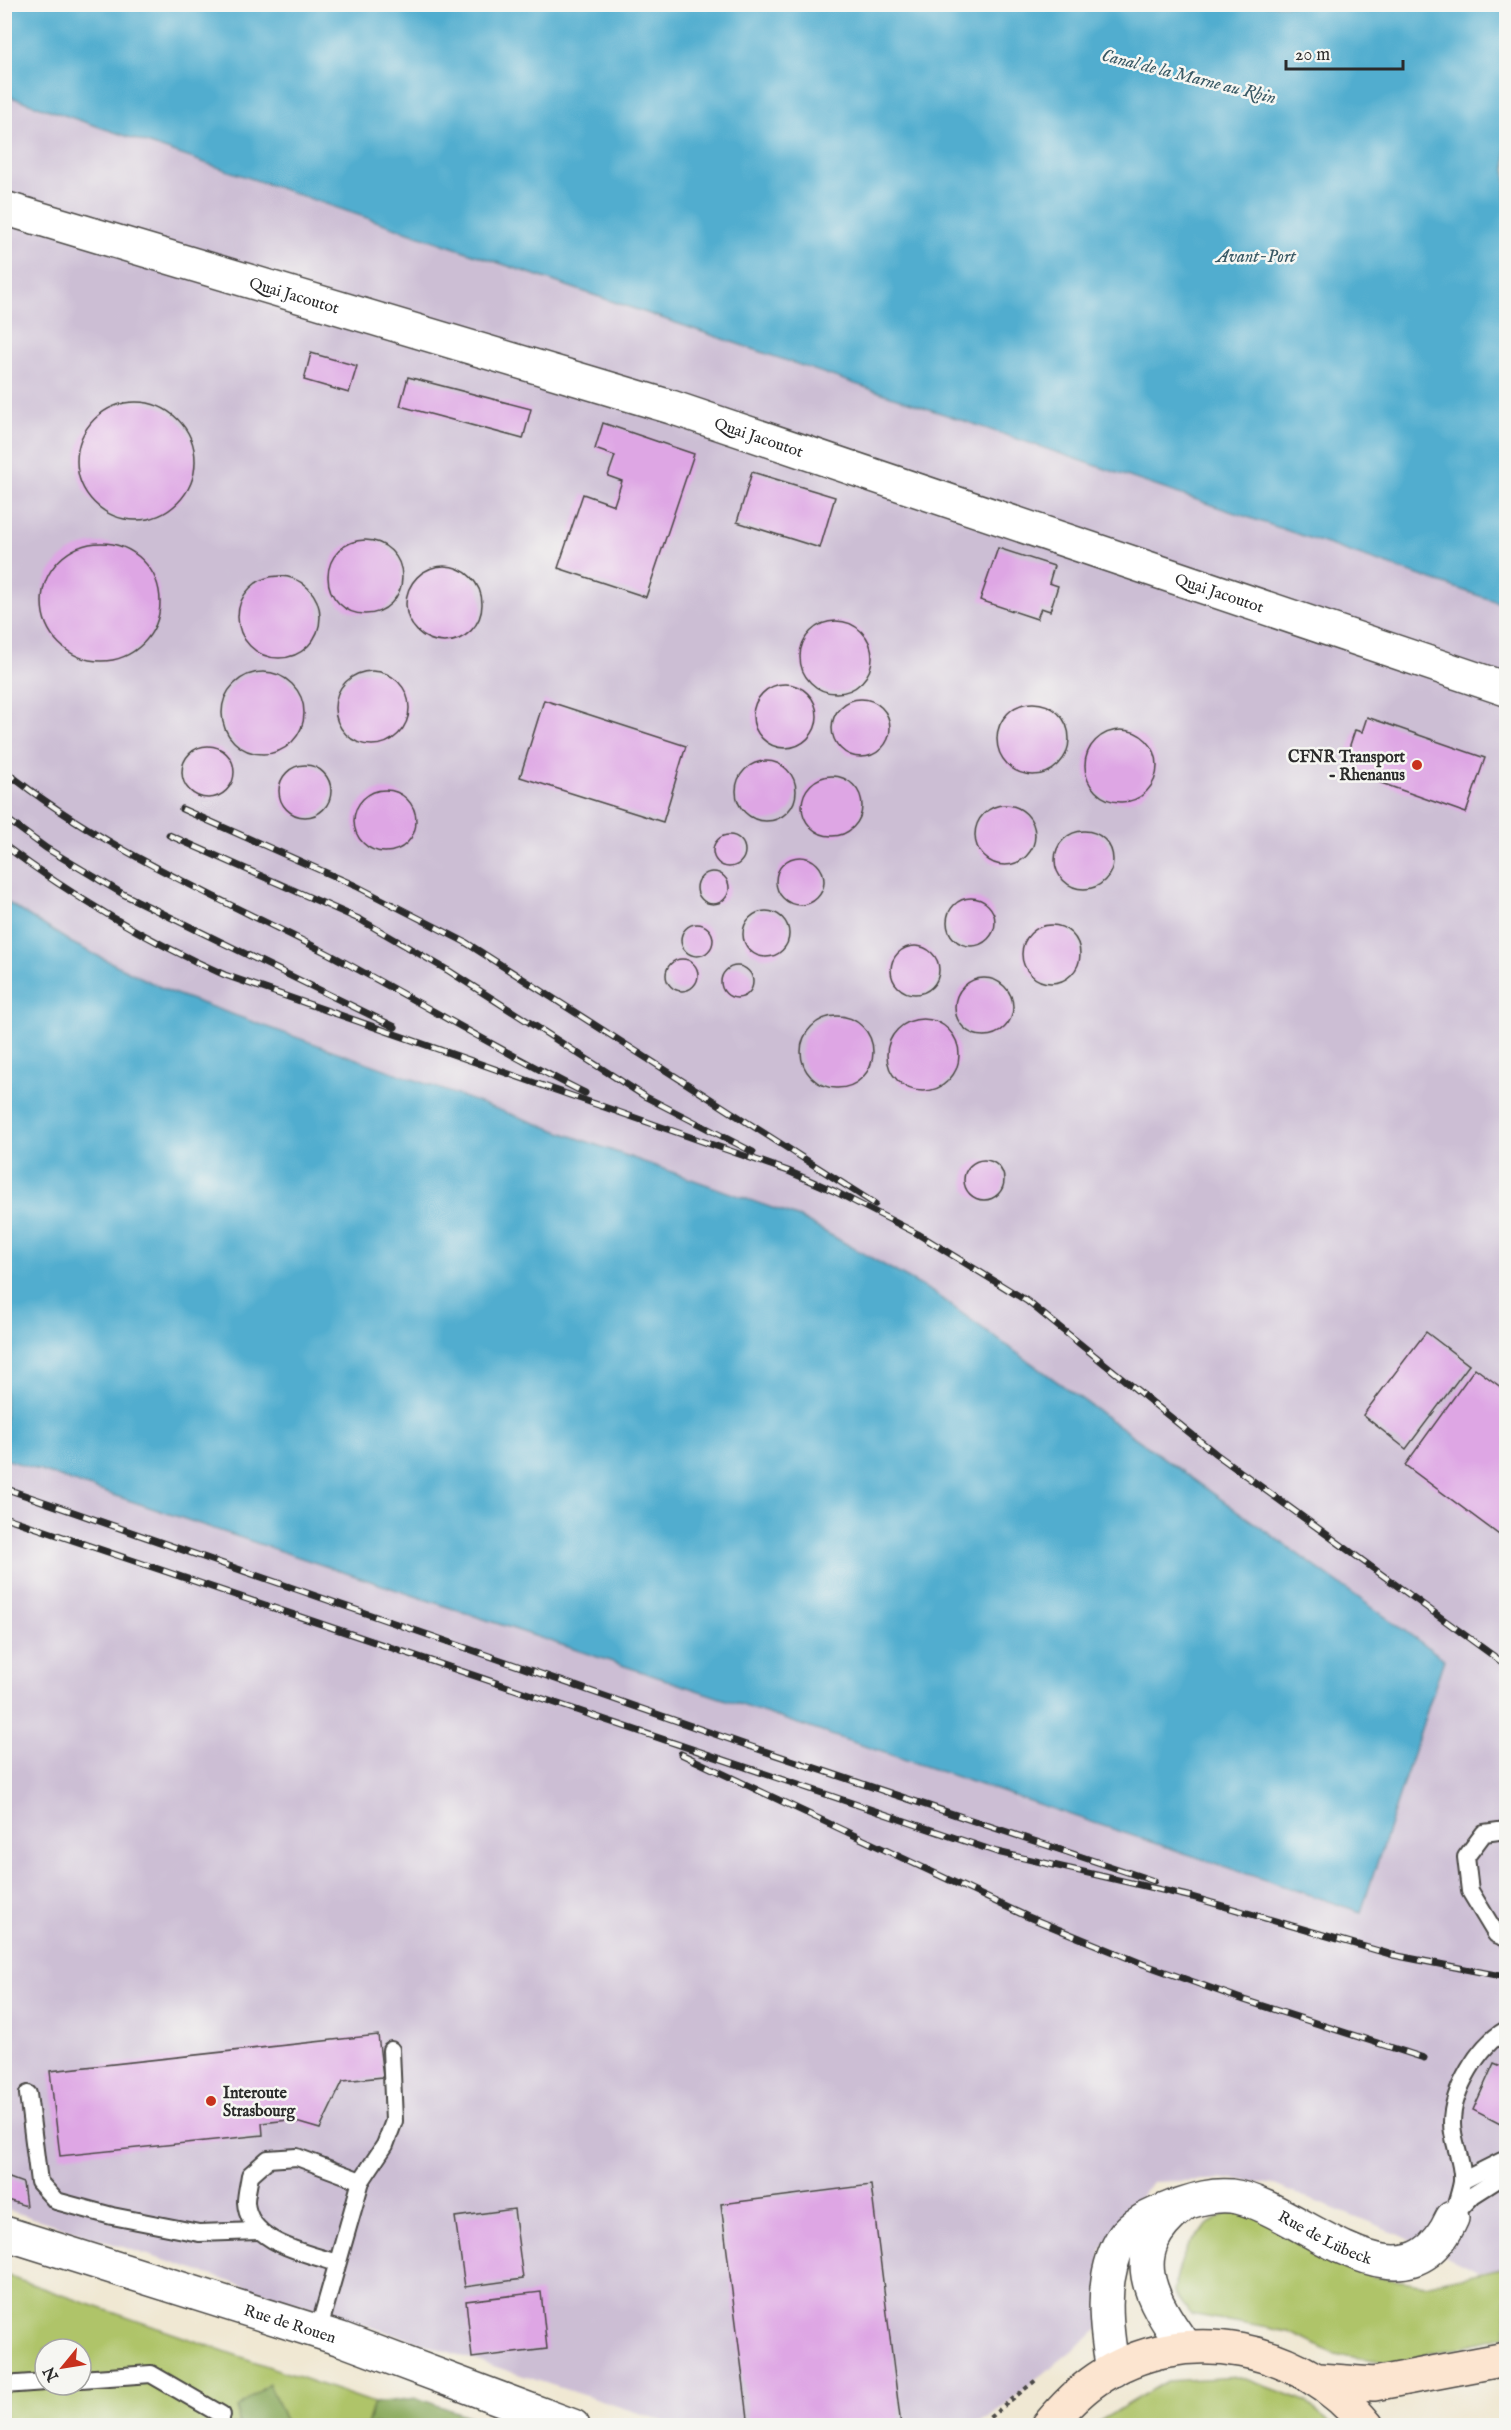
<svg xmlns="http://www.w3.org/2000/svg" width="1511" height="2430" font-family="'IM FELL English',serif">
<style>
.industrial{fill:#ccbed4}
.green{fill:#afc469;stroke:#6d784a;stroke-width:1.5;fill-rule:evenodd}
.forest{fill:#8baa5d;stroke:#5b6a44;stroke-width:1.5}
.water{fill:#51adcf;stroke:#3e6c7d;stroke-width:1.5}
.building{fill:#dea6e4}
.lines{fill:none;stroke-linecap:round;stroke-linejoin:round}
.lane-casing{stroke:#494744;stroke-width:20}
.street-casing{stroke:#494744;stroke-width:36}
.secondary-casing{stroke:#494744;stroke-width:36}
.path{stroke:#494744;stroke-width:4;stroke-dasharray:4.5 4.5;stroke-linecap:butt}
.lane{stroke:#fff;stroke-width:16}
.street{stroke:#fff;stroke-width:33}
.secondary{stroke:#fce5d0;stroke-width:33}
.rail-casing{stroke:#2b2b2b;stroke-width:7}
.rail{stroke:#f6f6f2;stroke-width:4.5;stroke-dasharray:14;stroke-linecap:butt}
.poi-dot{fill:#c8321e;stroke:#f6f6f2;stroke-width:2}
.labels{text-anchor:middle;stroke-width:5;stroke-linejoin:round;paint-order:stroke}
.street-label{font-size:16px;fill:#2b2b2b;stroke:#f6f6f2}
.poi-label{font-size:16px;font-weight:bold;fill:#2b2b2b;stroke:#f6f6f2;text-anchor:end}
.water-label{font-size:18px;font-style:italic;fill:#385864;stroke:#f6f6f2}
</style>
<rect width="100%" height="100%" fill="#f6f6f2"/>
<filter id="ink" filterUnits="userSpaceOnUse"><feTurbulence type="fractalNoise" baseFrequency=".0167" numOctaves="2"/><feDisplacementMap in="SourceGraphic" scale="12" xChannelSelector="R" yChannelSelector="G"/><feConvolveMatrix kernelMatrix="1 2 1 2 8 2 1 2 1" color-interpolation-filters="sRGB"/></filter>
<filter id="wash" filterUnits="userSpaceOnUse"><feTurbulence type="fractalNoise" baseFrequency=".008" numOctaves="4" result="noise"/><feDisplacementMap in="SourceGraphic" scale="24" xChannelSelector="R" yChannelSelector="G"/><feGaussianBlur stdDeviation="1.35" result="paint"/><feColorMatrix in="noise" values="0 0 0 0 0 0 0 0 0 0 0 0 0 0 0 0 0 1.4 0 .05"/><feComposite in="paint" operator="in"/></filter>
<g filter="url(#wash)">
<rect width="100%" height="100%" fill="#f0e8d3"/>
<!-- industrial -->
<polygon class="industrial" points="5,5 1506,5 1506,2267 1480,2271 1392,2232 1274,2185 1233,2179 1152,2182 1101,2250 1101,2327 989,2418 969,2426 679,2426 5,2209"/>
<!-- green -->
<g class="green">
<path d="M1229,2211L1264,2213L1372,2276L1425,2285L1506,2267V2336L1393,2363L1334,2354L1289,2332L1191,2314L1174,2293C1180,2250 1192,2233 1229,2211Z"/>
<path d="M5,2275L374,2403L367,2425H287L269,2384L238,2408L239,2425L5,2426ZM45,2349H81V2385H45Z"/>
<polygon points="1240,2377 1305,2401 1333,2425 1093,2425 1167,2381"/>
</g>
<!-- forest -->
<g class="forest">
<polygon points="269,2384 287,2425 239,2425 238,2408"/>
<polygon points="417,2398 493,2425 367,2425 374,2403"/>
</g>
<!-- water -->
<g class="water">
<polygon points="5,4 1506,5 1506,605 5,95"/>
<polygon points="4,900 72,943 170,992 800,1218 932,1292 1444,1659 1361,1912 5,1459"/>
</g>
<g id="blocks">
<!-- building -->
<g class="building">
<polygon points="311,353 357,366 349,393 304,380"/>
<polygon points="408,377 531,409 523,439 400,406"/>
<circle cx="136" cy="461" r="59"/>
<polygon points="603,423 694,454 646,597 558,568 583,494 614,505 622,481 608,476 615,456 595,449"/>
<polygon points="752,472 835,497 820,548 737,522"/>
<circle cx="365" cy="577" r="37"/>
<circle cx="101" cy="602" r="59"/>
<polygon points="998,548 1054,566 1049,583 1058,586 1050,611 1041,608 1037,619 980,600"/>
<circle cx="444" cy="604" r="38"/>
<circle cx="279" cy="617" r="41"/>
<circle cx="836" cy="657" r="36"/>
<circle cx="372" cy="708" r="37"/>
<circle cx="263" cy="713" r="41"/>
<circle cx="785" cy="716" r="32"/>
<circle cx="861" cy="728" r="29"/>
<polygon points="544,700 686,746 663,822 520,777"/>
<circle cx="1033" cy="739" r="36"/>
<polygon points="1367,717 1485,758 1466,813 1350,772 1356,756 1347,754 1355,730 1362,732"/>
<circle cx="1121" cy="766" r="36"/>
<circle cx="208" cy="772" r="26"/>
<circle cx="766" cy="791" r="30"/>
<circle cx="305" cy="791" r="26"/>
<circle cx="832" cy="806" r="30"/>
<circle cx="385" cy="821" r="31"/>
<circle cx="1005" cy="835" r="30"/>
<circle cx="1084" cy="860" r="29"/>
<circle cx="729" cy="851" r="16"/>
<circle cx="800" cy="881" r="24"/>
<circle cx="713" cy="888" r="16"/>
<circle cx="971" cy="922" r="24"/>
<circle cx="766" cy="934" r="23"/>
<circle cx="697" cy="940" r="16"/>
<circle cx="1051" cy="954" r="29"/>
<circle cx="915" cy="970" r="24"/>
<circle cx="682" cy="975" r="16"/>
<circle cx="737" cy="982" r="16"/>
<circle cx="984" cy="1007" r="29"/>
<circle cx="837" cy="1052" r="36"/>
<circle cx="923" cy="1055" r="36"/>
<circle cx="984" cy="1180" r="20"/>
<polygon points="1426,1332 1469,1365 1406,1449 1363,1415"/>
<polygon points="1475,1368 1506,1391 1506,1540 1405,1465"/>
<polygon points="378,2035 383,2077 343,2081 320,2129 289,2120 262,2123 263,2135 60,2156 50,2071"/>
<polygon points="1494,2063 1506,2068 1506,2127 1473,2110"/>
<polygon points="4,2176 23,2183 26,2206 4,2199"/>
<polygon points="871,2185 901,2426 749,2426 721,2204"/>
<polygon points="514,2209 523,2279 465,2287 455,2217"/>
<polygon points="541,2292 547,2349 472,2358 466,2301"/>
</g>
</g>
</g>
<g filter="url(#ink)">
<use href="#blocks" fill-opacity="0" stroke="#494744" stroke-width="1.5"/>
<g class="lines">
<!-- lane casing -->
<g class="lane-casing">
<g id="lane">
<polyline points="1506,1830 1484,1833 1466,1857 1470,1891 1496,1934 1506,1938"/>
<polyline points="28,2094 39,2182 56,2201 112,2216 199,2233 258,2231"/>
<polyline points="361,2181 385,2145 394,2121 391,2050"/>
<polyline points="1462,2181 1506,2159"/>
<polyline points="1454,2215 1473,2195 1506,2174"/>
<path d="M1452,2218C1455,2207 1460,2194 1462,2182C1464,2163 1452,2142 1452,2123C1452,2090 1479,2045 1506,2030"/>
<path d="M318,2332L361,2181L297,2157L268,2159L250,2175C249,2183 246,2194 246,2202C248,2243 307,2253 337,2263"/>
<polyline points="81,2379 151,2374 222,2415"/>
<polyline points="4,2385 45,2382"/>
</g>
</g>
<!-- street casing -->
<g class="street-casing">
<g id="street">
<path id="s1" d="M4,208L671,407L1506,689"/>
<path d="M1181,2207C1122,2253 1151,2299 1185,2347"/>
<path id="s2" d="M4,2233L341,2339L573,2426"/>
<path id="s3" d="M1113,2370C1106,2330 1099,2279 1121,2241C1131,2223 1155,2214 1173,2207C1192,2201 1210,2194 1231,2196C1297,2204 1404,2325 1452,2218"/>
</g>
</g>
<!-- secondary casing -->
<g class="secondary-casing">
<g id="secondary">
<polyline points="1319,2380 1374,2384 1506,2359"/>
<path d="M1048,2426C1063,2408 1078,2392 1097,2379C1184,2320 1304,2346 1367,2426"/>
</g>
</g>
<!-- path -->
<polyline class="path" points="987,2426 989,2418 1036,2380"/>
<!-- lane -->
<use href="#lane" class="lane"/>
<!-- street -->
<use href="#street" class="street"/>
<!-- secondary -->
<use href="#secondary" class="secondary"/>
<!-- rail casing -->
<g class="rail-casing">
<g id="rail">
<path d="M4,770C100,848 216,896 325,952C412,997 496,1049 585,1093"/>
<polyline points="182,809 356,886 465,942 875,1204"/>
<polyline points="4,817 46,848 123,894 395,1027"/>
<polyline points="169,835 361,920 449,971 646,1097 753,1152"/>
<path d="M4,845C73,897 146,940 225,975L788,1171L834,1191L918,1234L1027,1301L1216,1454L1506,1665"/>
<polyline points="4,1488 752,1747 1154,1881"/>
<polyline points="4,1517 997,1852 1192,1897 1393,1955 1506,1977"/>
<polyline points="681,1754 1026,1916 1143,1964 1244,2000 1424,2058"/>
</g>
</g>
<!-- rail -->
<use href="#rail" class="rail"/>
</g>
</g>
<!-- markers -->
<g class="poi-dot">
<circle cx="1417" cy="765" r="6"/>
<circle cx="211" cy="2101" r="6"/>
</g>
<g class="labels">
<!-- street labels -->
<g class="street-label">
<text dy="6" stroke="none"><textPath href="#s1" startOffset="303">Quai Jacoutot</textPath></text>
<text dy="6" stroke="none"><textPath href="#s1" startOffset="789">Quai Jacoutot</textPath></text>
<text dy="6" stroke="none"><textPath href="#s1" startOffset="1275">Quai Jacoutot</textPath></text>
<text dy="6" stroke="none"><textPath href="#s3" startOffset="358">Rue de Lübeck</textPath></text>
<text dy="6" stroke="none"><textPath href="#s2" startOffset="300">Rue de Rouen</textPath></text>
</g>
<!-- poi labels -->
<g class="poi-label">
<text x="1405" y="762">CFNR Transport<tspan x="1405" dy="18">- Rhenanus</tspan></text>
<text x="223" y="2098" text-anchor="start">Interoute<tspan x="223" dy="18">Strasbourg</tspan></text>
</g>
<!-- water labels -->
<g class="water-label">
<text transform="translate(1189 76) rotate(14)" y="6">Canal de la Marne au Rhin</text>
<text x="1256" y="262">Avant-Port</text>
</g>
</g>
<!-- margin -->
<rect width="1511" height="2430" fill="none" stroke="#f6f6f2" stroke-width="24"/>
<!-- north arrow -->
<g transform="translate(63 2367) rotate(240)"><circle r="28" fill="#f6f6f2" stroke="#a5a5a2" stroke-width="1.5"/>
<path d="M0-4.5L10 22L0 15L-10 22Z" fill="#c8321e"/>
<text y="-9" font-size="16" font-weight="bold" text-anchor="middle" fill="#2b2b2b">N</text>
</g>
<!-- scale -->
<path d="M1286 60v9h117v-9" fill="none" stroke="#2b2b2b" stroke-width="3"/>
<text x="1295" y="60" font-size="18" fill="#2b2b2b" stroke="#f6f6f2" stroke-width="4.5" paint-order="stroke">20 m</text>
</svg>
